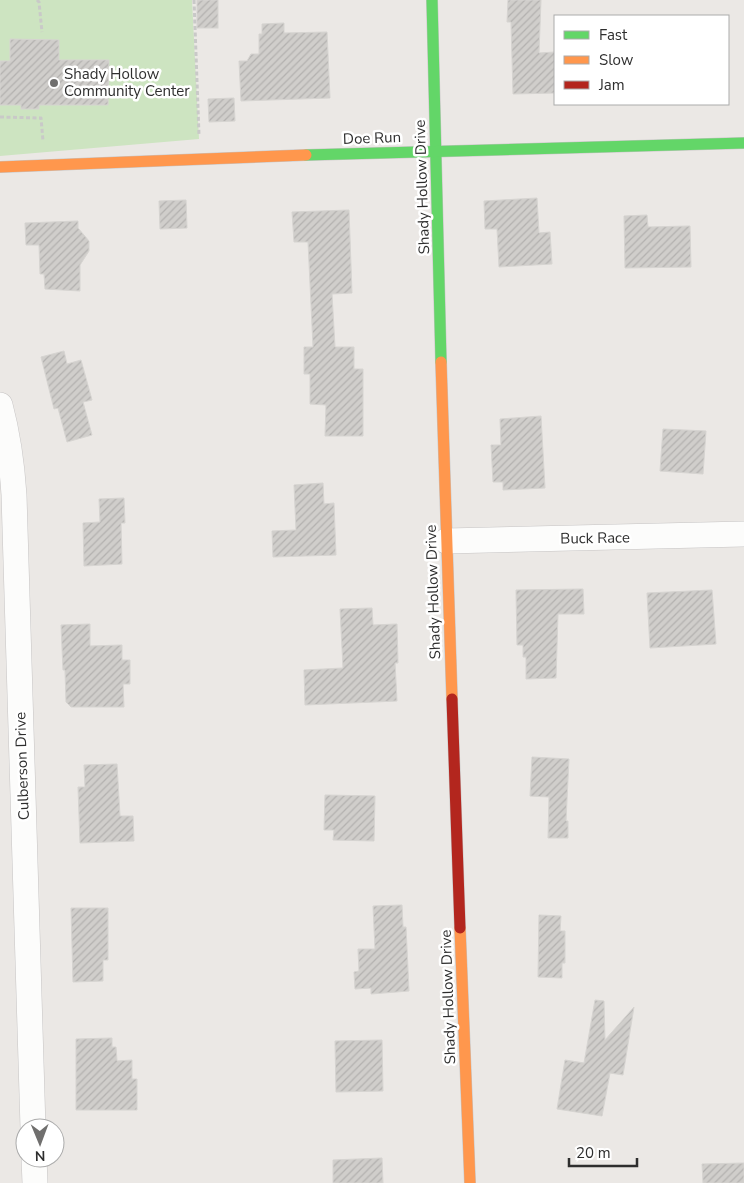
<svg xmlns="http://www.w3.org/2000/svg" width="744" height="1183" font-family="'Nunito Sans',sans-serif">
<style>
.park{fill:#cde4c1}
.building{fill:url(#building-hatch);stroke:#d6d4d1}
.lines{fill:none;stroke-linecap:round;stroke-linejoin:round}
.street-casing{stroke:#c6c4c4;stroke-width:26}
.fast-casing{stroke:#c6c4c4;stroke-width:12}
.slow-casing{stroke:#c6c4c4;stroke-width:12}
.jam-casing{stroke:#c6c4c4;stroke-width:12}
.path{stroke:#c9c9c8;stroke-width:3;stroke-dasharray:4 2.5;stroke-linecap:butt}
.street{stroke:#fcfcfb;stroke-width:25}
.fast{stroke:#63d668;stroke-width:11}
.slow{stroke:#ff974d;stroke-width:11}
.jam{stroke:#b3261e;stroke-width:11}
.poi-dot{fill:#706f6e;stroke:#fff;stroke-width:2}
.labels{text-anchor:middle;stroke-width:5;stroke-linejoin:round;paint-order:stroke}
.poi-label{font-size:15px;fill:#2e2e2e;stroke:#fff;text-anchor:start}
.street-label{font-size:15px;fill:#2e2e2e;stroke:#fff}
</style>
<defs>
<pattern id="building-hatch" width="6" height="6" patternUnits="userSpaceOnUse" patternTransform="scale(1.25)"><rect width="6" height="6" fill="#d0cecb"/><path d="M-1 1l2-2M0 6l6-6M5 7l2-2" fill="none" stroke="#b3b1af"/></pattern>
</defs>
<rect width="100%" height="100%" fill="#ebe8e5"/>
<!-- park -->
<polygon class="park" points="0,0 192,0 199,139 0,156"/>
<!-- building -->
<g class="building">
<rect x="197" y="0" width="21" height="28"/>
<polygon points="508,0 541,0 539,53 555,52 555,93 513,94 511,22 507,22"/>
<polygon points="284,23 284,33 327,32 330,98 241,101 239,61 247,61 251,54 259,54 259,34 262,34 262,24"/>
<polygon points="10,39 59,40 59,60 109,60 108,105 39,105 39,109 21,109 21,105 0,105 0,61 10,61"/>
<polygon points="234,98 235,121 209,122 208,99"/>
<polygon points="537,198 539,233 550,232 552,264 499,267 497,229 485,229 484,201"/>
<polygon points="186,200 187,228 160,229 159,201"/>
<polygon points="349,210 352,293 332,294 335,347 354,347 354,369 363,369 363,436 325,436 326,405 310,404 310,374 304,374 304,347 313,347 308,242 294,242 292,212"/>
<polygon points="647,215 648,227 690,226 691,267 625,268 624,216"/>
<polygon points="78,221 78,228 89,241 89,251 80,265 80,291 45,289 44,274 40,274 39,245 26,245 25,223"/>
<polygon points="64,351 67,364 81,360 92,400 83,402 92,435 67,442 58,408 54,409 41,357"/>
<polygon points="541,416 545,488 503,490 503,482 493,482 491,445 501,445 500,419"/>
<polygon points="663,429 706,431 703,474 660,471"/>
<polygon points="323,483 324,504 334,503 336,555 273,557 272,531 296,530 294,485"/>
<polygon points="124,498 125,523 121,523 122,564 84,566 83,523 100,522 99,499"/>
<polygon points="583,589 584,614 558,614 556,678 526,679 526,657 523,657 523,645 517,645 516,590"/>
<polygon points="712,590 716,644 650,648 647,593"/>
<polygon points="372,608 373,625 397,624 398,663 395,663 397,701 305,705 304,670 343,668 340,609"/>
<polygon points="90,624 90,646 122,645 122,660 130,660 130,684 123,684 124,707 71,707 66,702 65,670 63,670 61,625"/>
<polygon points="532,757 569,759 566,821 568,821 568,838 548,838 549,797 530,796"/>
<polygon points="117,764 120,816 133,816 134,841 80,843 78,787 85,787 84,765"/>
<polygon points="325,795 375,796 374,841 333,840 334,830 324,830"/>
<polygon points="402,905 403,927 406,927 409,991 371,994 371,988 355,989 354,972 359,971 358,949 375,949 373,906"/>
<polygon points="71,908 108,908 108,960 103,960 103,981 73,982"/>
<polygon points="539,915 561,916 560,931 565,931 565,963 562,963 562,978 538,977"/>
<polygon points="595,1000 604,1001 605,1040 634,1007 623,1075 610,1073 602,1116 557,1109 565,1060 584,1063"/>
<polygon points="112,1038 112,1047 116,1047 117,1061 132,1060 132,1079 137,1079 137,1110 76,1110 76,1039"/>
<polygon points="382,1040 383,1091 336,1092 335,1041"/>
<polygon points="382,1158 383,1183 333,1183 333,1160"/>
<polygon points="744,1163 744,1183 703,1183 702,1164"/>
</g>
<g class="lines">
<!-- street casing -->
<g class="street-casing">
<g id="street">
<path d="M0,405C8,435 12,464 14,495L33,1128"/>
<polyline points="446,541 744,534"/>
<polyline points="34,1158 35,1183"/>
</g>
</g>
<!-- fast casing -->
<g class="fast-casing">
<g id="fast">
<polyline points="432,0 441,362"/>
<polyline points="306,155 744,143"/>
</g>
</g>
<!-- slow casing -->
<g class="slow-casing">
<g id="slow">
<polyline points="0,167 306,155"/>
<polyline points="441,362 452,699"/>
<polyline points="460,928 470,1183"/>
</g>
</g>
<!-- jam casing -->
<g class="jam-casing">
<polyline id="jam" points="452,699 460,928"/>
</g>
<!-- path -->
<g class="path">
<polyline points="37,0 39,2 42,32"/>
<polyline points="194,0 199,135"/>
<polyline points="0,117 41,118 43,141"/>
</g>
<!-- street -->
<use href="#street" class="street"/>
<!-- fast -->
<use href="#fast" class="fast"/>
<!-- slow -->
<use href="#slow" class="slow"/>
<!-- jam -->
<use href="#jam" class="jam"/>
</g>
<!-- markers -->
<circle class="poi-dot" cx="54" cy="83" r="5"/>
<g class="labels">
<!-- poi labels -->
<g class="poi-label">
<text x="64" y="79">Shady Hollow<tspan x="64" dy="17">Community Center</tspan></text>
</g>
<!-- street labels -->
<g class="street-label">
<text transform="translate(372 138) rotate(-2)" y="5">Doe Run</text>
<text transform="translate(422 187) rotate(-92)" y="5">Shady Hollow Drive</text>
<text transform="translate(595 538) rotate(-1)" y="5">Buck Race</text>
<text transform="translate(433 592) rotate(-92)" y="5">Shady Hollow Drive</text>
<text transform="translate(22 766) rotate(-92)" y="5">Culberson Drive</text>
<text transform="translate(448 997) rotate(-92)" y="5">Shady Hollow Drive</text>
</g>
</g>
<!-- legend -->
<rect x="554" y="15" width="175" height="90" fill="#ffffff" stroke="#ababab"/>
<rect x="564" y="31" width="25" height="8" fill="#63d668" stroke="#ababab"/>
<text x="599" y="40" font-size="15" fill="#2e2e2e">Fast</text>
<rect x="564" y="56" width="25" height="8" fill="#ff974d" stroke="#ababab"/>
<text x="599" y="65" font-size="15" fill="#2e2e2e">Slow</text>
<rect x="564" y="81" width="25" height="8" fill="#b3261e" stroke="#ababab"/>
<text x="599" y="90" font-size="15" fill="#2e2e2e">Jam</text>
<!-- north arrow -->
<g transform="translate(40 1143) rotate(179)"><circle r="24" fill="#ffffff" stroke="#ababab"/>
<path d="M0-4L9 19L0 12L-9 19Z" fill="#706f6e"/>
<text y="-8" font-size="14" font-weight="bold" text-anchor="middle" fill="#2e2e2e">N</text>
</g>
<!-- scale -->
<path d="M569 1158v8h68v-8" fill="none" stroke="#2e2e2e" stroke-width="2.5"/>
<text x="576" y="1158" font-size="15" fill="#2e2e2e" stroke="#ffffff" stroke-width="4" paint-order="stroke">20 m</text>
</svg>
